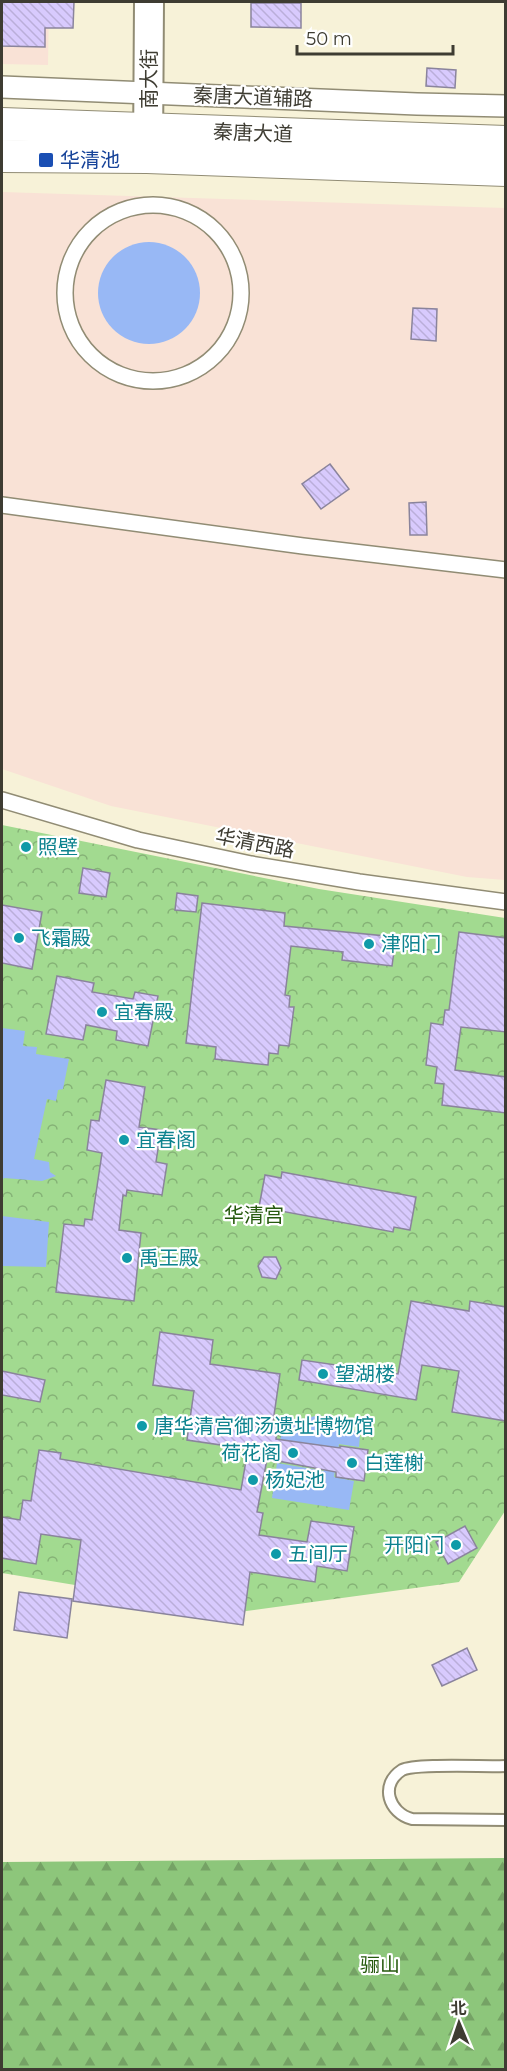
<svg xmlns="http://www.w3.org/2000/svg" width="507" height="2071" font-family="Montserrat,'Noto Sans SC',sans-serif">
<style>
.commercial{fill:#f9e2d6}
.forest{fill:url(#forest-firs)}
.park{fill:url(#park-crowns)}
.water{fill:#98b8f5}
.building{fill:url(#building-back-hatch);stroke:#8a849c;stroke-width:1.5}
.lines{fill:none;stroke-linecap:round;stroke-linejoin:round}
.service-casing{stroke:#918c74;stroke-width:14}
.pedestrian-casing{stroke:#918c74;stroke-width:18}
.minor-casing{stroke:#918c74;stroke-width:24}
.secondary-casing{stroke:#918c74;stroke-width:32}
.primary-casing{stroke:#918c74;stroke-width:34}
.service{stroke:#fff;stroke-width:10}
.pedestrian{stroke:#fff;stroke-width:15}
.minor{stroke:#fff;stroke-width:21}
.secondary{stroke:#fff;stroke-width:28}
.primary{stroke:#fff;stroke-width:32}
.transit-dot{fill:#1a4fb4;stroke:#fff;stroke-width:2}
.culture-dot{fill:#0f9aa8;stroke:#fff;stroke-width:2}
.labels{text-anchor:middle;stroke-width:4.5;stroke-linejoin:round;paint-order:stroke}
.street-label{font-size:20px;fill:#3e3c32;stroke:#fff}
.transit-label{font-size:20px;fill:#164399;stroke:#fff;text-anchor:start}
.culture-label{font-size:20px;fill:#0d838f;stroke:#fff;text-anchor:start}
.park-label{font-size:20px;fill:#265a0e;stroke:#fff}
</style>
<defs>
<pattern id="forest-firs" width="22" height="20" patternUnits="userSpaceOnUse" patternTransform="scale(1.5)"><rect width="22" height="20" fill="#8dc67b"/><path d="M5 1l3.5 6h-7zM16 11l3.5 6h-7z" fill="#75a265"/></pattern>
<pattern id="park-crowns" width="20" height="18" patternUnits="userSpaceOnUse" patternTransform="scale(1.5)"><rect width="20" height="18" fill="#a2da90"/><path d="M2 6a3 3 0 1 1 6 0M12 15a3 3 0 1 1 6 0" fill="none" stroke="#85b276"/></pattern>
<pattern id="building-back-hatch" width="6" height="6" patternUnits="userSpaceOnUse" patternTransform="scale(1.5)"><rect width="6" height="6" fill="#d8cafd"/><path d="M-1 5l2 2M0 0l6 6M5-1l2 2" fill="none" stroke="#baaed9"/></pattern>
</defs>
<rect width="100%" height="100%" fill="#f7f2d8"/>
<!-- commercial -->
<g class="commercial">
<polygon points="2,2 49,2 48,65 2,64"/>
<polygon points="2,192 505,208 505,880 467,877 111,806 2,769"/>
</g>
<!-- forest -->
<polygon class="forest" points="505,1858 505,2069 2,2069 2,1862"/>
<!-- park -->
<polygon class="park" points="2,825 319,889 505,918 505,1511 459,1582 239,1612 2,1573"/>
<!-- water -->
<g class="water">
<circle cx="149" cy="293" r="51"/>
<polygon points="2,1028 25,1031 23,1046 37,1047 36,1054 69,1059 63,1089 58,1090 56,1101 47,1099 34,1159 49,1162 50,1172 56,1176 42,1181 4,1178 2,1181"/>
<polygon points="2,1216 49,1222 46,1267 2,1266"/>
<path d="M318,1415C334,1418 348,1424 360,1435L359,1447L339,1444L334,1477L354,1481L349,1510L272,1498L277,1463L324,1471L328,1446L280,1440L282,1432L305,1419Z"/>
</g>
<!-- building -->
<g class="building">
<polygon points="2,2 74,2 73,28 45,28 45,47 2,46"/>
<polygon points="251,3 301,3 301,28 251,27"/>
<polygon points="427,68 456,70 455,88 426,86"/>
<polygon points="413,308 437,309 436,341 411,339"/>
<polygon points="330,464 349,489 321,509 302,484"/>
<polygon points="426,502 427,535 410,535 409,503"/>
<polygon points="83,868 110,873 106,897 79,893"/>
<polygon points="177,893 198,896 196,912 175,910"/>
<polygon points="202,903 285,913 284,926 396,937 392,966 342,960 343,952 291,946 285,995 290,996 289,1007 294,1007 289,1046 279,1045 278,1054 269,1053 268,1065 215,1059 216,1047 186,1043"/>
<polygon points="2,905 42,912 32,969 2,963"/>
<polygon points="459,932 506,938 506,1032 461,1027 455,1070 506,1077 506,1113 442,1105 444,1084 435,1083 437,1067 426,1065 431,1023 443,1025 445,1010 449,1010"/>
<polygon points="57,976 94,983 92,992 133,999 135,992 158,996 148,1046 116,1040 117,1031 86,1025 83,1040 46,1034"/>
<polygon points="106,1080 145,1087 139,1127 161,1130 156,1162 167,1164 162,1195 127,1190 126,1196 123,1195 119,1230 141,1233 134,1301 56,1292 64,1224 84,1226 85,1219 92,1220 102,1153 87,1150 91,1120 99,1121"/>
<polygon points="282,1172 416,1197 410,1230 394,1227 393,1232 259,1207 265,1175 281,1178"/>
<polygon points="264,1257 276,1257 281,1268 276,1279 262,1277 258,1266"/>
<polygon points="411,1301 469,1311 470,1301 506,1307 506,1421 452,1412 459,1371 422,1365 416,1400 299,1380 302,1360 398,1374"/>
<polygon points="160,1332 213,1340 210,1364 280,1374 273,1422 278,1422 276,1439 340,1448 340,1446 368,1450 364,1481 336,1477 336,1472 267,1459 257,1512 263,1513 259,1535 307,1542 311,1521 354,1527 347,1571 317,1566 315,1582 250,1572 243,1625 73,1601 81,1540 41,1534 36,1564 2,1558 2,1517 20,1520 23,1500 31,1501 39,1450 61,1453 60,1459 241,1490 248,1449 187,1440 194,1391 153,1385"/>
<polygon points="2,1371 45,1380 40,1402 2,1395"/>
<polygon points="465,1526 477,1548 448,1564 436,1542"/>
<polygon points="19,1592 72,1599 67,1638 14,1630"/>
<polygon points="467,1648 477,1670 442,1686 432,1665"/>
</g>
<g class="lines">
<!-- service casing -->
<g class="service-casing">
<path id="service" d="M506,1766C486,1767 416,1763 402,1770C379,1785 389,1813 412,1819L506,1820"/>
</g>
<!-- pedestrian casing -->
<g class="pedestrian-casing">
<g id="pedestrian">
<circle cx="153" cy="293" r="88"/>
<polyline points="2,505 303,546 506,570"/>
<polyline points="2,800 138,840 251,864 359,882 506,902"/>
</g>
</g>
<!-- minor casing -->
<g class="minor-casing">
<polyline id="minor" points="2,87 417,104 506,106"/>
</g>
<!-- secondary casing -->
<g class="secondary-casing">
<polyline id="secondary" points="148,152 149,2"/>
</g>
<!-- primary casing -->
<g class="primary-casing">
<g id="primary">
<polyline points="2,124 506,142"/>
<polyline points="2,156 147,157 506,170"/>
</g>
</g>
<!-- service -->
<use href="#service" class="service"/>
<!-- pedestrian -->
<use href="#pedestrian" class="pedestrian"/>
<!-- minor -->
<use href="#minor" class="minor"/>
<!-- secondary -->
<use href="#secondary" class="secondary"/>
<!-- primary -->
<use href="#primary" class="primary"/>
</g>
<!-- markers -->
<rect class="transit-dot" x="38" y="152" width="16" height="16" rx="3"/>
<g class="culture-dot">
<circle cx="26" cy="847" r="6"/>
<circle cx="19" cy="938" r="6"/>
<circle cx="369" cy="944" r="6"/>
<circle cx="102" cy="1012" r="6"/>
<circle cx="124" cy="1140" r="6"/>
<circle cx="127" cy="1258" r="6"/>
<circle cx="323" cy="1374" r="6"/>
<circle cx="142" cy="1426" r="6"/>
<circle cx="293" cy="1453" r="6"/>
<circle cx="352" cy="1463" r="6"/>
<circle cx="253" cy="1480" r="6"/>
<circle cx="456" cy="1545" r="6"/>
<circle cx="276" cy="1554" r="6"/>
</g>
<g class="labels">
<!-- street labels -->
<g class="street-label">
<text transform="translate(149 79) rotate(-90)" y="7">南大街</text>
<text transform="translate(253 97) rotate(2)" y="7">秦唐大道辅路</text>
<text transform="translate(253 133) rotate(2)" y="7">秦唐大道</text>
<text transform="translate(255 843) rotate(11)" y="7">华清西路</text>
</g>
<!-- transit labels -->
<g class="transit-label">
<text x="60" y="167">华清池</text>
</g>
<!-- culture labels -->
<g class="culture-label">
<text x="38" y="854">照壁</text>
<text x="31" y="945">飞霜殿</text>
<text x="381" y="951">津阳门</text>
<text x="114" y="1019">宜春殿</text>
<text x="136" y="1147">宜春阁</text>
<text x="139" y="1265">禹王殿</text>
<text x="335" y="1381">望湖楼</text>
<text x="154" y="1433">唐华清宫御汤遗址博物馆</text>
<text x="281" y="1460" text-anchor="end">荷花阁</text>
<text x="364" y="1470">白莲榭</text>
<text x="265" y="1487">杨妃池</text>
<text x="444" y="1552" text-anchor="end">开阳门</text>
<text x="288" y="1561">五间厅</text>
</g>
<!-- park labels -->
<g class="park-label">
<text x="254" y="1222">华清宫</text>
<text x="380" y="1972">骊山</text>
</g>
</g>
<!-- border -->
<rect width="507" height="2071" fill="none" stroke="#3e3c32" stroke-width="6"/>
<!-- north arrow -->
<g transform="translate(459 2023) rotate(358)" stroke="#ffffff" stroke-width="4.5" paint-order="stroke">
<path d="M0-4.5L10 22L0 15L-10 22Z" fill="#3e3c32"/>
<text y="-9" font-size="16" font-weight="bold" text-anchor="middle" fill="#3e3c32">北</text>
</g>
<!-- scale -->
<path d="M297 45v9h156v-9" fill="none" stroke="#3e3c32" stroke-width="3"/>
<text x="306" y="45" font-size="18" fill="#3e3c32" stroke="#ffffff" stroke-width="4.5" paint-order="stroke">50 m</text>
</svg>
